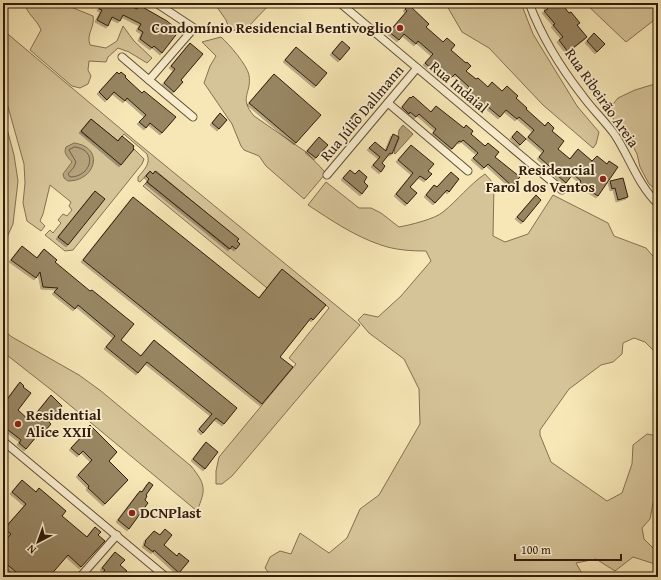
<svg xmlns="http://www.w3.org/2000/svg" width="661" height="580" font-family="'Gentium Book Plus',serif">
<style>
.green{fill:#d6c499;stroke:#847052}
.water{fill:#b4a27c;stroke:#806c4e}
.lines{fill:none;stroke-linecap:round;stroke-linejoin:round}
.shore{stroke:#735f43;stroke-width:1}
.building{fill:#988663;stroke:#321c0a;filter:url(#shadow)}
.minor-casing{stroke:#634f35;stroke-width:9}
.minor{stroke:#faefd0;stroke-width:7}
.poi-dot{fill:#8f2418;stroke:#faefd0;stroke-width:1.5}
.labels{text-anchor:middle;stroke-width:3.5;stroke-linejoin:round;paint-order:stroke}
.poi-label{font-size:15px;font-weight:bold;fill:#321c0a;stroke:#faefd0;text-anchor:end}
.street-label{font-size:15px;fill:#321c0a;stroke:#faefd0}
</style>
<defs>
<filter id="shadow"><feDropShadow dx="-2" dy="2" stdDeviation="0" flood-color="#0004"/></filter>
</defs>
<rect width="100%" height="100%" fill="#f7e7b6"/>
<filter id="stains"><feTurbulence type="fractalNoise" baseFrequency=".005" numOctaves="4"/><feColorMatrix values="0 0 0 0 .2 0 0 0 0 .09 0 0 0 0 .02 0 0 0 .5 -.17"/></filter>
<radialGradient id="worn" r=".72"><stop offset=".6" stop-color="#630" stop-opacity="0"/><stop offset="1" stop-color="#630" stop-opacity=".3"/></radialGradient>
<!-- green -->
<g class="green">
<path d="M25,3H61L93,16C95,28 86,33 90,45L106,48L117,41L123,26L134,41L152,58L147,63L129,52L118,48L108,57L106,62L89,61L88,70L91,76L88,84L80,88L72,86L30,50L41,30C37,19 26,14 25,3Z"/>
<polygon points="219,3 271,3 247,28 230,31 226,20 217,7"/>
<polygon points="453,3 521,3 533,34 577,106 599,132 596,144 593,148 543,105 489,48 462,32 447,6"/>
<polygon points="585,3 658,3 658,17 626,42"/>
<path d="M3,30L134,140L360,325L232,476L222,484H216V471L219,457L296,364L289,358L329,308L326,305L267,288L143,186L147,182L229,249L238,239L156,171L153,174L150,171L140,182L138,181V177C144,170 151,164 147,154L124,134L118,141L91,119L81,132L121,164L134,149L144,159L142,164L73,250L65,251L45,235L50,230L53,233L61,223L58,220L63,214L67,216L72,210L69,206L71,202L50,185L43,214L40,221L45,226L41,231L27,221L23,203L25,183L24,164L3,89Z"/>
<path d="M221,37C229,44 247,65 249,75C252,94 238,97 254,116L306,152L326,173L304,199L266,166L259,156L244,150L241,146L232,124L204,83L210,66L216,56L202,42Z"/>
<polygon points="658,83 658,191 649,184 640,167 637,154 634,148 627,138 615,125 610,108 618,98 635,90"/>
<polygon points="3,114 14,155 18,181 13,224 8,235 6,246 3,251"/>
<path d="M485,174L494,184L493,236L505,242L528,234L553,195L608,223L614,236L646,248L658,262V355L645,342L634,338L623,343L622,354L613,362L601,365L569,389L540,430V435L551,462L607,501L622,493L632,464L633,445L647,434L658,436V493L654,498L650,519L642,528L644,539L658,553V565L633,557L615,571L596,559L576,563L584,577H272L265,568L270,557L280,551L291,554L300,533L329,553L347,538L360,509L379,495L420,424L419,389L404,359L369,333L358,320L364,314L378,317L401,296L431,261L426,251C411,251 395,250 381,245C354,236 331,220 308,205L326,182L359,208H371L381,213L399,227C410,225 435,219 443,212C458,200 469,185 485,174Z"/>
<path d="M3,330L12,337L79,375L101,391L191,466C206,485 206,489 197,511L54,392L3,352Z"/>
</g>
<!-- water -->
<g class="water">
<polygon points="403,125 413,134 395,154 394,153 395,148 399,138 398,137 399,130"/>
<path d="M74,143C105,147 96,181 68,181L64,178L63,174L72,162C68,157 63,154 66,147Z"/>
</g>
<g class="lines">
<!-- shore -->
<path class="shore" d="M75,147C99,150 91,177 70,177L68,174L74,167L76,162L69,150Z"/>
</g>
<!-- building -->
<g class="building">
<polygon points="102,3 123,3 137,9 139,5 167,21 179,31 162,53 154,46 152,48 140,39 143,32 138,29 141,24 123,15 120,21 112,17 108,26 97,20 102,10 99,9"/>
<polygon points="543,3 561,3 569,13 571,12 580,23 577,25 587,37 568,52 559,40 563,37 553,25 555,24 544,11 548,9"/>
<polygon points="409,5 429,24 426,27 443,42 447,38 455,45 451,50 466,63 467,62 471,66 466,71 476,79 478,78 488,87 492,82 502,91 507,86 518,96 516,98 527,108 526,109 545,126 548,122 554,128 552,131 564,141 558,149 570,159 578,149 592,161 597,156 607,164 609,161 618,167 598,196 586,188 584,191 578,186 581,181 573,174 566,183 557,175 558,174 539,157 544,151 528,137 534,130 519,117 517,119 506,110 500,117 487,106 484,110 465,92 469,87 455,74 449,80 435,68 433,70 425,63 433,54 418,41 416,44 404,34 399,40 389,32 407,11 405,9"/>
<polygon points="594,33 605,44 597,52 587,41"/>
<polygon points="342,41 350,48 340,60 332,53"/>
<polygon points="190,43 203,54 181,80 183,82 174,92 164,83 175,69 171,66"/>
<polygon points="296,47 327,73 316,86 285,60"/>
<polygon points="117,72 119,74 121,72 126,76 125,77 129,81 142,93 144,91 176,117 162,133 150,123 146,128 139,122 146,115 127,98 125,101 114,92 107,100 99,92"/>
<polygon points="274,74 321,115 296,143 249,103"/>
<polygon points="413,96 431,112 436,106 464,128 466,125 473,131 471,134 485,146 488,143 499,152 495,157 520,177 512,186 488,164 484,168 473,158 478,153 463,140 461,142 459,141 452,149 433,133 436,129 419,114 416,117 410,112 409,114 402,107 410,97 411,98"/>
<polygon points="220,113 227,120 219,129 212,123"/>
<polygon points="355,113 361,118 352,128 347,123"/>
<polygon points="91,119 118,141 122,136 134,146 133,148 134,149 121,165 81,131"/>
<polygon points="517,131 526,139 520,145 512,137"/>
<polygon points="393,134 399,137 392,154 390,153 382,163 385,166 381,172 373,165 380,157 369,148 375,142 386,151"/>
<polygon points="319,137 328,145 316,158 307,151"/>
<polygon points="411,145 434,164 428,171 432,174 426,180 420,176 410,187 417,193 407,204 396,194 413,173 398,160"/>
<polygon points="350,170 355,174 359,170 367,177 364,182 368,186 362,194 343,178"/>
<polygon points="150,171 153,174 155,171 239,239 237,241 240,244 236,249 232,246 230,249 147,182 149,179 146,176"/>
<polygon points="451,172 459,179 449,192 447,190 435,203 426,195 434,185 437,187"/>
<polygon points="623,178 628,197 618,200 615,188 612,189 610,181"/>
<polygon points="95,191 105,199 68,245 58,237"/>
<polygon points="536,195 541,200 523,222 517,217"/>
<polygon points="133,197 259,298 282,269 326,305 313,320 311,318 280,357 293,367 262,404 83,260"/>
<polygon points="22,246 37,258 44,249 57,260 55,262 90,291 92,290 134,324 121,340 141,356 154,340 237,408 224,424 216,418 203,433 199,429 212,414 147,362 138,373 106,347 115,336 78,305 75,309 54,292 58,288 43,287 40,272 36,278 11,260"/>
<polygon points="20,382 24,386 23,387 31,393 18,410 30,421 51,395 62,406 49,422 51,424 44,432 42,430 26,449 19,443 21,440 3,426 3,405"/>
<polygon points="90,425 117,452 109,461 128,480 105,504 88,488 89,486 78,475 92,460 83,451 79,455 71,448 86,432 85,431"/>
<polygon points="206,442 218,452 205,469 193,459"/>
<polygon points="22,480 36,492 39,488 66,511 62,516 87,537 95,527 101,532 98,535 105,541 81,567 68,555 49,577 22,577 3,561 3,543 11,534 4,529 26,504 12,492"/>
<polygon points="149,482 153,485 146,495 147,496 145,500 148,503 129,529 118,520 140,491 142,492"/>
<polygon points="165,529 172,535 164,545 177,556 179,553 189,561 179,573 154,550 153,552 144,545 146,542 145,541 154,531 160,535"/>
<polygon points="115,552 125,560 120,565 127,571 121,577 99,577 105,570 102,568"/>
</g>
<g class="lines">
<!-- minor casing -->
<g class="minor-casing">
<g id="minor">
<polyline points="340,3 562,190"/>
<path d="M529,3C541,35 561,68 582,95C592,109 605,121 615,135C630,158 638,185 658,204"/>
<polyline points="122,57 149,80 194,28 156,3"/>
<polyline points="149,80 193,117"/>
<polyline points="388,103 468,171"/>
<polyline points="327,175 417,68"/>
<polyline points="3,441 166,577"/>
<polyline points="3,571 10,577"/>
<polyline points="80,577 117,535"/>
</g>
</g>
<!-- minor -->
<use href="#minor" class="minor"/>
</g>
<!-- markers -->
<g class="poi-dot">
<circle cx="400" cy="28" r="4"/>
<circle cx="603" cy="179" r="4"/>
<circle cx="18" cy="424" r="4"/>
<circle cx="132" cy="513" r="4"/>
</g>
<g class="labels">
<!-- poi labels -->
<g class="poi-label">
<text x="392" y="33">Condomínio Residencial Bentivoglio</text>
<text x="595" y="175">Residencial<tspan x="595" dy="17">Farol dos Ventos</tspan></text>
<text x="26" y="420" text-anchor="start">Residential<tspan x="26" dy="17">Alice XXII</tspan></text>
<text x="140" y="518" text-anchor="start">DCNPlast</text>
</g>
<!-- street labels -->
<g class="street-label">
<text transform="translate(459 87) rotate(40)" y="5">Rua Indaial</text>
<text transform="translate(602 98) rotate(55)" y="5">Rua Ribeirão Areia</text>
<text transform="translate(362 113) rotate(-50)" y="5">Rua Júlio Dallmann</text>
</g>
</g>
<!-- margin -->
<rect width="661" height="580" fill="none" stroke="#f7e7b6" stroke-width="16"/>
<rect x="4" y="4" width="653" height="572" fill="none" stroke="#321c0a" stroke-width="2"/>
<rect x="8" y="8" width="645" height="564" fill="none" stroke="#321c0a"/>
<!-- north arrow -->
<g transform="translate(38 542) rotate(221)" stroke="#faefd0" stroke-width="3" paint-order="stroke">
<path d="M0-3L7 15L0 10L-7 15Z" fill="#321c0a"/>
<text y="-6" font-size="11" font-weight="bold" text-anchor="middle" fill="#321c0a">N</text>
</g>
<!-- scale -->
<path d="M515 554v6h106v-6" fill="none" stroke="#321c0a" stroke-width="2"/>
<text x="521" y="554" font-size="12" fill="#321c0a" stroke="#faefd0" stroke-width="3" paint-order="stroke">100 m</text>
<rect width="100%" height="100%" filter="url(#stains)"/>
<rect width="100%" height="100%" fill="url(#worn)"/>
</svg>
